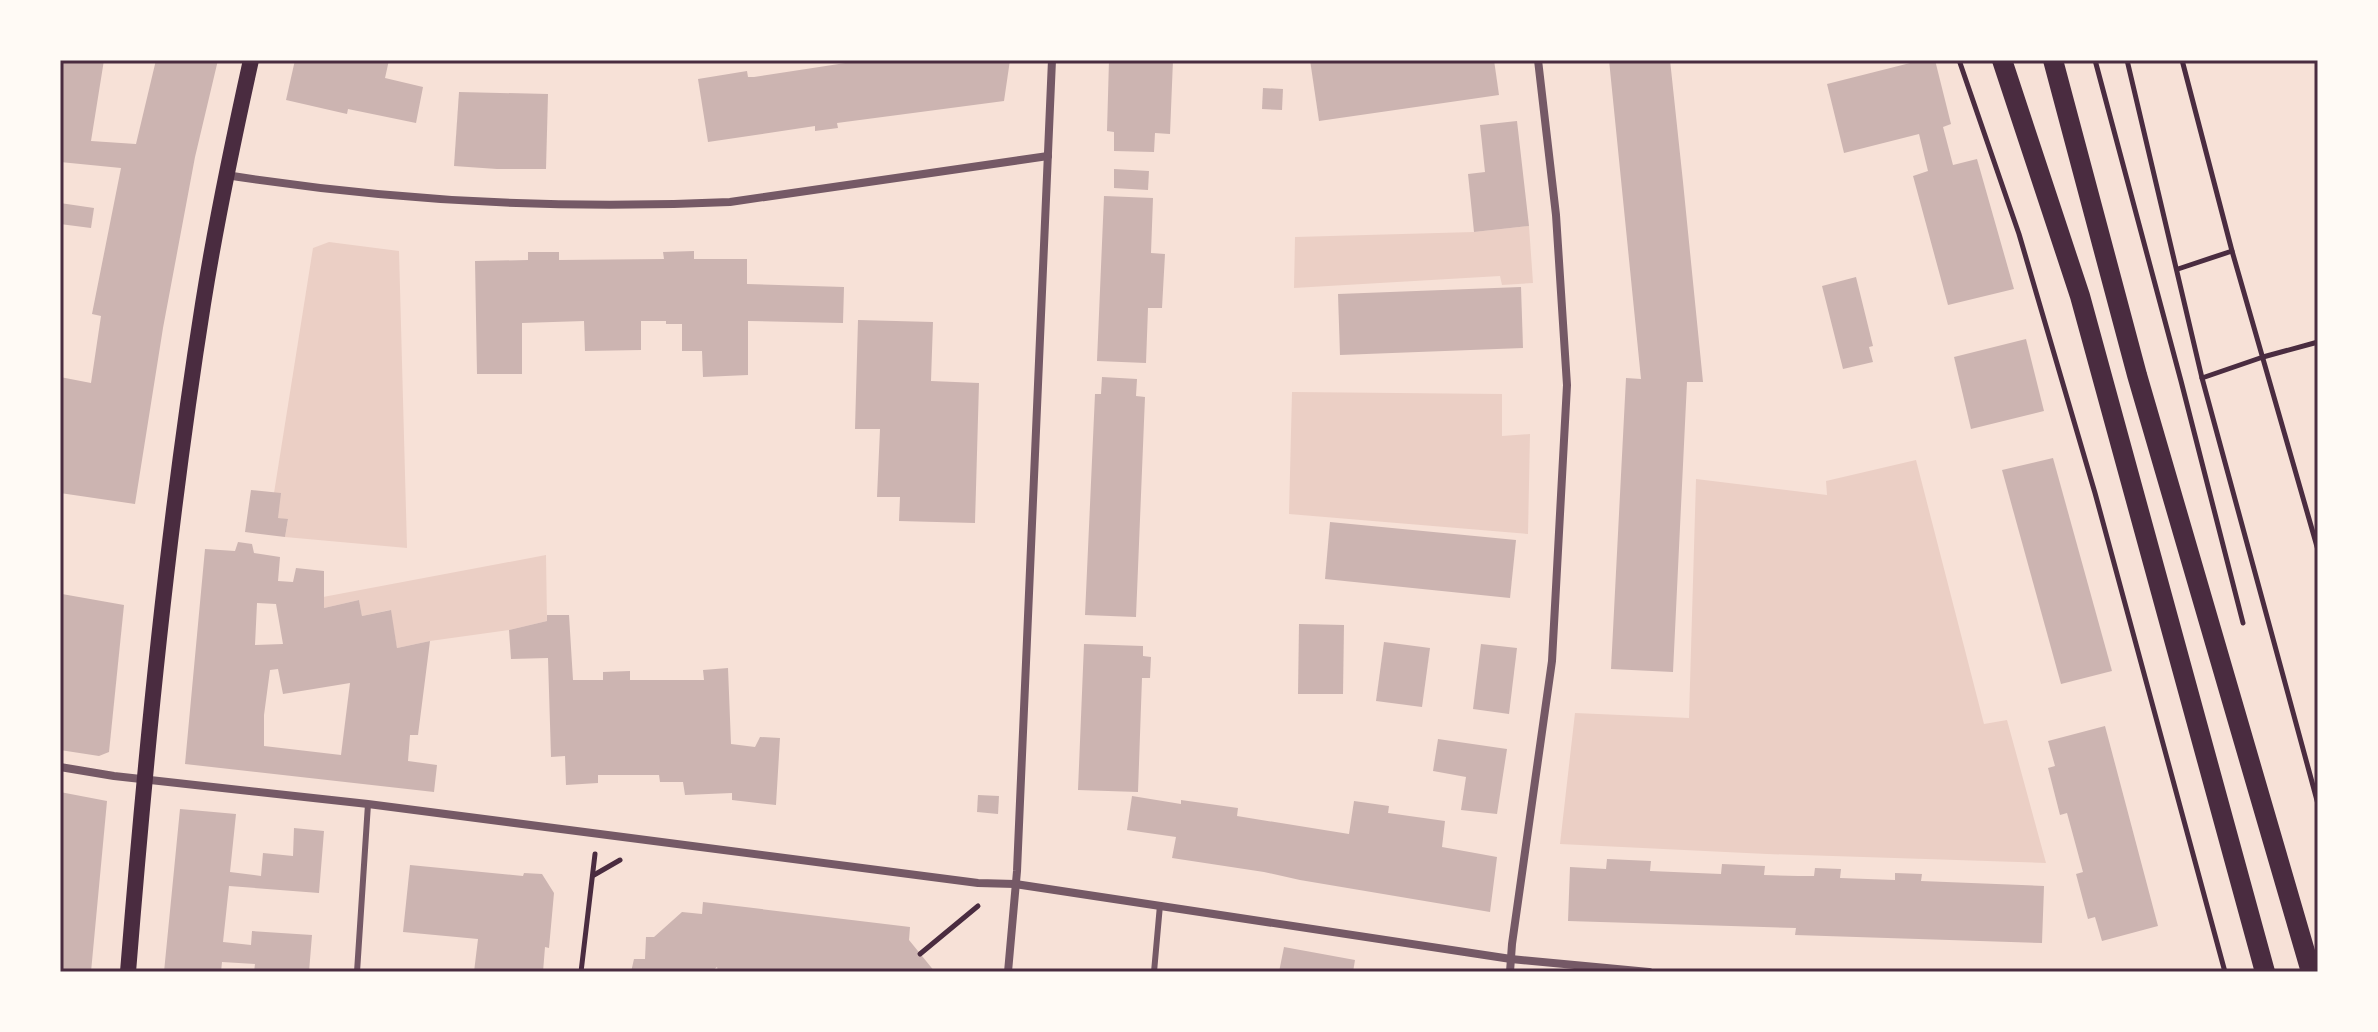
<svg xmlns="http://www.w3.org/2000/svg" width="2378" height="1032" font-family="Figtree,sans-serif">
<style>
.green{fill:#ebcfc5}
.building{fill:#ccb4b1;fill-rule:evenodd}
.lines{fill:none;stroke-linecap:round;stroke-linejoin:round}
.path{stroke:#4a2c40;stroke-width:5}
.service{stroke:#755966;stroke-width:6}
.minor{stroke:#755966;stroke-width:8}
.secondary{stroke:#4a2c40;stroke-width:16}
.primary{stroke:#4a2c40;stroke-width:20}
.neatline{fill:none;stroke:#4a2c40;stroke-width:3}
</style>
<rect width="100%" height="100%" fill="#f7e1d7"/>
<!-- green -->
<g class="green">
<polygon points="1529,226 1533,283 1502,285 1500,276 1294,288 1295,237 1474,232"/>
<polygon points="329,242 399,251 407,548 285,537 288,520 278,518 274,493 313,248"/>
<polygon points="1292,392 1502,394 1502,436 1530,434 1528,534 1289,514"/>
<polygon points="1916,460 1984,724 2007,720 2046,863 1767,854 1560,844 1575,713 1689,718 1696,479 1827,495 1826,481"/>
<polygon points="546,555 547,621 509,630 430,641 397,648 390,610 362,616 359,600 324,608 323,597"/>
</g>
<!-- building -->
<g class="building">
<polygon points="60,60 104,60 91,141 136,144 156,60 218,60 195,157 163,328 135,504 60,493 60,377 91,383 101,316 92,314 121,168 60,162"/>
<polygon points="295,60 389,60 385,78 423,87 416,123 348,109 347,114 286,100"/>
<polygon points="865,60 1010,60 1004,101 837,123 838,128 815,131 815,126 708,142 698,79 747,71 748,77 754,77"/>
<polygon points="1109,60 1173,60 1170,134 1155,133 1154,152 1114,151 1114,132 1107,131"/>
<polygon points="1310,60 1494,60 1499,95 1319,121"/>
<polygon points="1609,60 1670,60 1683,182 1703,382 1687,382 1673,672 1611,669 1626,378 1641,379"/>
<polygon points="1922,60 1935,60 1951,124 1943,127 1953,165 1977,159 2014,289 1948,305 1913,176 1928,171 1919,134 1844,153 1827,84"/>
<polygon points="1263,88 1283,89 1282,110 1262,109"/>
<polygon points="459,92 548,94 546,169 497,169 454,166"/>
<polygon points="1517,121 1529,226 1474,232 1468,174 1485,172 1480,125"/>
<polygon points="1114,169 1149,171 1148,190 1114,188"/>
<polygon points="1104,196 1153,198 1151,253 1165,254 1162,308 1148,308 1146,363 1097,361"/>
<polygon points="60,203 94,208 91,228 60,224"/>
<polygon points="694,251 694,259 747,259 747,284 844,287 843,323 748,321 748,375 703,377 702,351 682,351 682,324 666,324 666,321 641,321 641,350 585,351 584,321 522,323 522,374 477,374 475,261 528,260 528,252 559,252 559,260 664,259 663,252"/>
<polygon points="1856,277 1873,346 1869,347 1873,362 1843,369 1822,286"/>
<polygon points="1521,287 1523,348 1340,355 1338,294"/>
<polygon points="858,320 933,322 931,381 979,383 975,523 899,521 900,497 877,497 880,429 855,429"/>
<polygon points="2026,339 2044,411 1971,429 1954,357"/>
<polygon points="1102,377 1137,379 1136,396 1145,397 1136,617 1085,615 1095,394 1101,394"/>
<polygon points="2053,458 2112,671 2061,684 2002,470"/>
<polygon points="251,490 281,493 278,518 288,519 285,537 245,532"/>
<polygon points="1330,522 1516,540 1510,598 1325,579"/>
<path d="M238,542L252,544L254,553L280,557L278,581L293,582L296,568L324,571V608L359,600L362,616L391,610L397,648L430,641L418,735H410L408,761L437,765L434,792L185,764L205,549L235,551ZM257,603L276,604L283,644L255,645ZM278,669L283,694L350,683L341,755L264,746V715L270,670Z"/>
<polygon points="62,594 124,605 109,752 99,756 60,750 60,615"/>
<polygon points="547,615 569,615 573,680 603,680 603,672 630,671 630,680 704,680 703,670 728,668 731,744 755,747 760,737 780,738 776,805 732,800 732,793 685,795 683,782 660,782 659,775 598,775 598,783 566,785 565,756 551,757 548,658 511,659 509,630 547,621"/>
<polygon points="1299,624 1344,625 1343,694 1298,694"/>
<polygon points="1384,642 1430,648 1422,707 1376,701"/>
<polygon points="1084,644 1143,646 1143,656 1151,657 1150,678 1142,678 1138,792 1078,790"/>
<polygon points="1481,644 1517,648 1509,714 1473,709"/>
<polygon points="2105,726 2158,926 2102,941 2095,917 2088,919 2076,874 2083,872 2067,813 2060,815 2048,768 2055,766 2048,741"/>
<polygon points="1438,739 1507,749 1497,814 1461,810 1466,777 1433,771"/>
<polygon points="60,792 107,801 91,972 60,972"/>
<polygon points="978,795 999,796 998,814 977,812"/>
<polygon points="1132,796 1181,804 1181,800 1238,808 1237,816 1349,834 1354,801 1389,806 1388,813 1445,821 1442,847 1497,857 1490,912 1300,880 1264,872 1172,858 1176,837 1127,830"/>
<polygon points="180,809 236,814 230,872 261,876 263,853 293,856 294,828 324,831 319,893 229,886 223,942 251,945 252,931 312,935 309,972 254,972 255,964 222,962 221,972 164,972"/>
<polygon points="1607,859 1651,861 1650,871 1721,874 1722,864 1765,866 1764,875 1798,876 1814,876 1815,868 1841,869 1840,878 1895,880 1895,873 1922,874 1921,881 2044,886 2042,943 1795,935 1796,928 1568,921 1570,867 1606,869"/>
<polygon points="410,865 523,876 524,873 542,874 554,893 549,948 545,947 543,972 474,972 478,939 403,932"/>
<polygon points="703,902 910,927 909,940 935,972 732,972 718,971 717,967 711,972 631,972 634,959 645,959 646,937 654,937 682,912 702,914"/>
<polygon points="1284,947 1355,960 1353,972 1279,972"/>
</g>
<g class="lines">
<!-- path -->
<g class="path">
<polyline points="1959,60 2019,234 2095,493 2225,972"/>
<polyline points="2095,60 2181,381 2243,623"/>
<polyline points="2127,60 2202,378 2318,804"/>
<polyline points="2182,60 2232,251 2318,550"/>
<polyline points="2178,269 2232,251"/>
<polyline points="2202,378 2263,357 2318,342"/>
<polyline points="594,875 620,860"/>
<polyline points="920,954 978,906"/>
<polyline points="581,972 595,854"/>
</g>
<!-- service -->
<g class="service">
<polyline points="357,972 368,804"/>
<polyline points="1154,972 1160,905"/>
</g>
<!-- minor -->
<g class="minor">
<path d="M226,175C392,201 562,210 730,202L1048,156"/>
<polyline points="60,767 114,776 368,804 978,883 1015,884 1511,959 1649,972"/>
<polyline points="1008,972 1017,871 1052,60"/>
<polyline points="1510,972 1512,944 1552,661 1567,385 1556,215 1538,60"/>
</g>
<!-- secondary -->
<path class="secondary" d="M128,972C146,749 168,525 203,304C216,222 233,141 251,60"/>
<!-- primary -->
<g class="primary">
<polyline points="2002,60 2080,296 2265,972"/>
<polyline points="2053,60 2137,375 2311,972"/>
</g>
</g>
<!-- border -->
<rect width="2378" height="1032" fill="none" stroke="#fffaf5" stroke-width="124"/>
<rect x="62" y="62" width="2254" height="908" class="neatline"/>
</svg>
